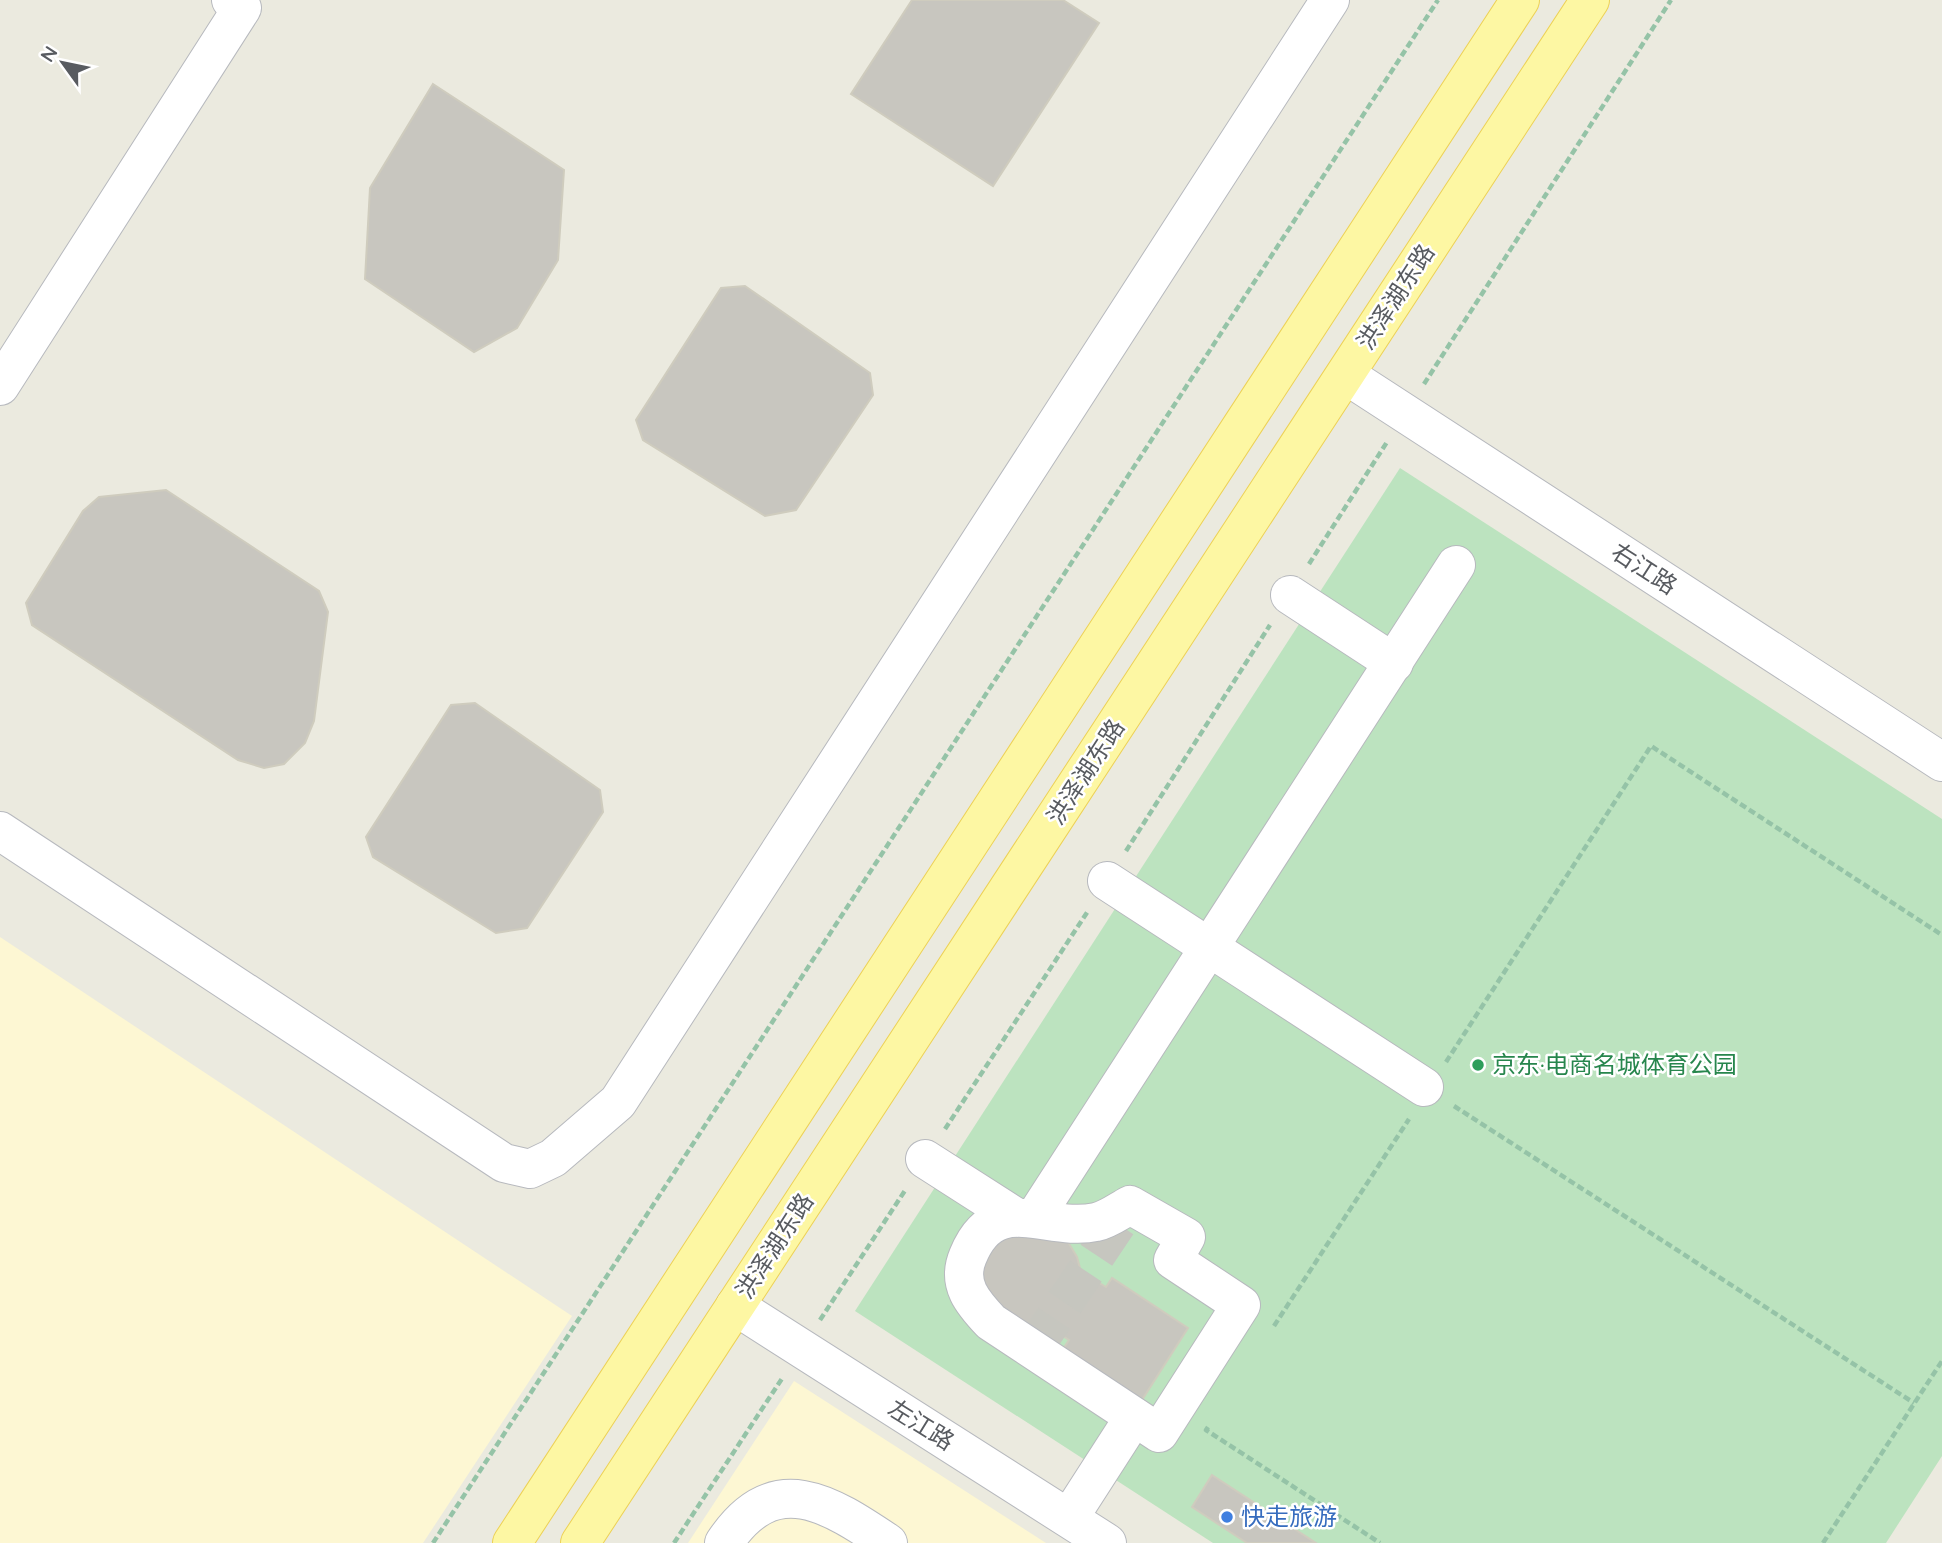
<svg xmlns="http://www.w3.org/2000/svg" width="1942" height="1543" font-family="Quicksand,'Noto Sans SC',sans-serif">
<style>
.commercial{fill:#fdf7d3}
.green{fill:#bce3bf}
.building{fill:#c8c6bf;stroke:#cfccbe;stroke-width:2}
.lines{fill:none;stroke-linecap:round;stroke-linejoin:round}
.minor-tunnel{stroke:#c6c6bf;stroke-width:38;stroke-dasharray:38 19;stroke-linecap:butt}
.minor-casing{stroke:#b7b9be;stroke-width:40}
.major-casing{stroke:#edd156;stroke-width:40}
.path{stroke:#95c3a7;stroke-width:4.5;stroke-dasharray:7 3.5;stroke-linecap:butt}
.minor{stroke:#fff;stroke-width:38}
.major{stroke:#fdf7a3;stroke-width:38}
.leisure-dot{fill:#2e9e5b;stroke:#fff;stroke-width:2.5}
.shop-dot{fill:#3f7fe0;stroke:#fff;stroke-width:2.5}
.labels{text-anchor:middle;stroke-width:5;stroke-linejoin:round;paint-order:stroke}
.street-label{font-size:24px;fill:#585b60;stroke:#fff}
.leisure-label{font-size:24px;fill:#27864d;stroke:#fff;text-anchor:start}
.shop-label{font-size:24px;fill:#366cbe;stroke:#fff;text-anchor:start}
</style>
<rect width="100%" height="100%" fill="#ebeadf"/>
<!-- commercial -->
<g class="commercial">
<polygon points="0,937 572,1316 423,1543 0,1543"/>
<polygon points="794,1381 1046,1543 688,1543"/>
</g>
<!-- green -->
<polygon class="green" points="1400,468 1942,819 1942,1456 1886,1543 1213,1543 855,1311"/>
<!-- building -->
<g class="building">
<polygon points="912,0 1063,0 1099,23 993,186 851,94"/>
<polygon points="433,84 564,170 558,260 517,328 474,352 365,279 370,188"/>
<polygon points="745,286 870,373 873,395 796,510 765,516 643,440 636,420 721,288"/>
<polygon points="166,490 319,591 328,612 314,721 305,743 284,764 264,768 238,760 32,625 26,603 83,511 99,497"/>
<polygon points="475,703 600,790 603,812 527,928 496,933 373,857 366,837 451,705"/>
<polygon points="1015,1226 1068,1242 1077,1257 1081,1272 1106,1287 1112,1278 1188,1328 1140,1403 1061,1352 1069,1340 1047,1326 1034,1329 982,1300 978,1262"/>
<polygon points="1212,1475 1316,1543 1247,1543 1192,1507"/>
</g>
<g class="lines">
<!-- minor-tunnel -->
<polyline class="minor-tunnel" points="1033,1350 1130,1205"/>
<!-- minor casing -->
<g class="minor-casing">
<g id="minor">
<polyline points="1346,375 1942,762"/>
<polyline points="0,386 242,8 231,0"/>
<polyline points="1290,595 1394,663"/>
<polyline points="0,831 504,1163 530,1169 553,1158 618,1102 1330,0"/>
<polyline points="1107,881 1424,1087"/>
<polyline points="925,1159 1014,1216"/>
<path d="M1130,1205L1186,1237L1173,1260L1241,1305L1159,1433L991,1322C973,1303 956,1284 968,1256C995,1189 1047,1233 1096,1222C1107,1220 1119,1211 1130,1205Z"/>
<polyline points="1035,1217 1456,565"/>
<polyline points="735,1306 1107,1543"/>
<polyline points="1069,1518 1134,1417"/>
<path d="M724,1543C774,1467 830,1504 888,1543"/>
</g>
</g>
<!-- major casing -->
<g class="major-casing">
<g id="major">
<polyline points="512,1543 1520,0"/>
<polyline points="580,1543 1590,0"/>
</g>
</g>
<!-- path -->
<g class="path">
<polyline points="1424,384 1671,0"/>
<polyline points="1309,564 1387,442"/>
<polyline points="1126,851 1270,625"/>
<polyline points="1446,1062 1651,746 1942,935"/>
<polyline points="1454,1106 1914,1403"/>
<polyline points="945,1129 1088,911"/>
<polyline points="820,1320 906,1189"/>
<polyline points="1274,1326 1409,1119"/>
<polyline points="1208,1427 1206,1430 1380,1543"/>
<polyline points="433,1543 1438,0"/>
<polyline points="674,1543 783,1377"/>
<polyline points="1823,1543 1942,1361"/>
</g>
<!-- minor -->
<use href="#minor" class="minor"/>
<!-- major -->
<use href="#major" class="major"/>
</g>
<!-- markers -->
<circle class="leisure-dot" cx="1478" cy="1065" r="7"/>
<circle class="shop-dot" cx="1227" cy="1517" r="7"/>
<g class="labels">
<!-- street labels -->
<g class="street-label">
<text transform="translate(1396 297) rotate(-57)" y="8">洪泽湖东路</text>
<text transform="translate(1644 569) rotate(33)" y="8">右江路</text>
<text transform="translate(1086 772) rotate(-57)" y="8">洪泽湖东路</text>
<text transform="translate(775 1246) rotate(-57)" y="8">洪泽湖东路</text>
<text transform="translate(921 1425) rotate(32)" y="8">左江路</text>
</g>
<!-- leisure labels -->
<g class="leisure-label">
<text x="1492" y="1073">京东·电商名城体育公园</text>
</g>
<!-- shop labels -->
<g class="shop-label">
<text x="1241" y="1525">快走旅游</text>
</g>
</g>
<!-- north arrow -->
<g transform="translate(63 63) rotate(303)" stroke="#ffffff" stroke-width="5" paint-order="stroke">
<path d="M0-5L12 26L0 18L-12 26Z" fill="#585b60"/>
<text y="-10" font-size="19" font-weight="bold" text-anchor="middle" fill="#585b60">N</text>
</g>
</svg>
